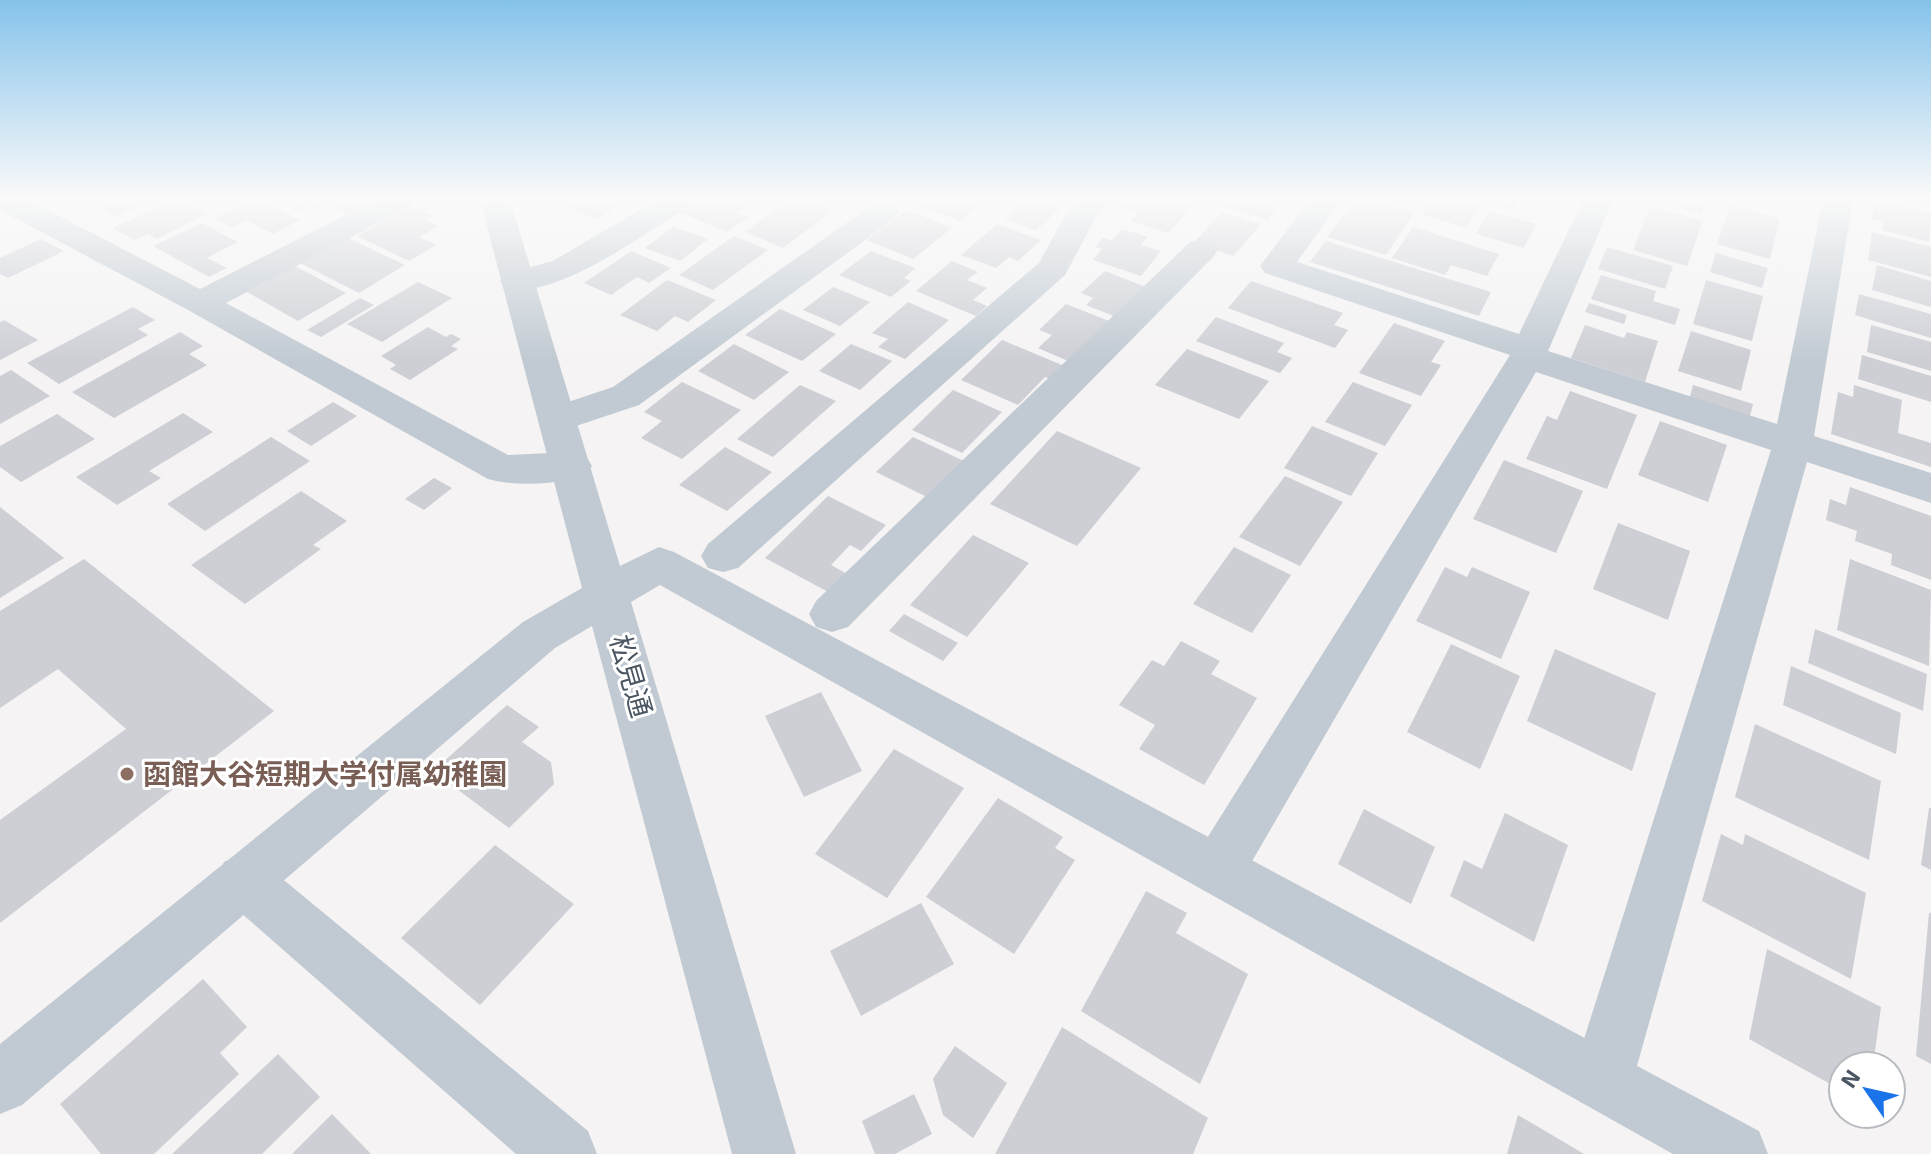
<svg xmlns="http://www.w3.org/2000/svg" width="1931" height="1154" font-family="'Exo 2','Noto Sans JP',sans-serif">
<style>
.building{fill:#cdcfd5}
.lines{fill:none;stroke-linecap:round;stroke-linejoin:round}
.minor{fill:#c1cad2;fill-rule:evenodd}
.tertiary{fill:#c1cad2;fill-rule:evenodd}
.education-dot{fill:#8d6e63;stroke:#fff;stroke-width:3}
.labels{text-anchor:middle;stroke-width:6;stroke-linejoin:round;paint-order:stroke}
.street-label{font-size:28px;fill:#4a5661;stroke:#fff}
.education-label{font-size:28px;font-weight:bold;fill:#785e54;stroke:#fff;text-anchor:start}
</style>
<rect width="100%" height="100%" fill="#f5f3f3"/>
<!-- building -->
<g class="building">
<polygon points="99,200 155,200 116,217 91,203"/>
<polygon points="173,200 182,200 208,213 157,239 148,234 134,240 113,228"/>
<polygon points="252,200 260,200 300,220 273,234 246,220 232,227 215,218"/>
<polygon points="276,200 358,200 369,205 349,215 328,205 318,210 308,206 298,211"/>
<polygon points="571,200 627,200 597,219 562,205"/>
<polygon points="699,200 757,200 738,213 749,217 727,232 679,212"/>
<polygon points="807,200 834,210 783,248 745,232 787,202 799,206"/>
<polygon points="922,200 985,200 960,221 916,205"/>
<polygon points="1027,200 1070,200 1036,230 1005,219"/>
<polygon points="1126,200 1188,200 1196,202 1168,233 1130,221 1138,213 1119,206"/>
<polygon points="1228,200 1284,200 1268,220 1223,206"/>
<polygon points="1355,200 1371,200 1415,212 1386,255 1327,237"/>
<polygon points="1432,200 1455,200 1480,207 1466,228 1422,214"/>
<polygon points="1475,200 1519,200 1512,211"/>
<polygon points="1654,200 1707,200 1701,214"/>
<polygon points="1901,200 1931,200 1931,209 1901,201"/>
<polygon points="1889,202 1931,213 1929,242 1883,230 1884,222 1872,219 1874,203 1888,207"/>
<polygon points="1730,205 1780,218 1770,259 1717,244"/>
<polygon points="411,206 433,216 426,220 439,226 419,237 436,245 409,261 357,236"/>
<polygon points="1650,206 1703,221 1687,266 1633,250"/>
<polygon points="907,210 952,228 913,259 867,240"/>
<polygon points="1489,211 1536,224 1524,248 1476,234"/>
<polygon points="1222,212 1261,224 1233,256 1194,242"/>
<polygon points="202,223 238,242 207,258 227,268 209,277 153,246"/>
<polygon points="997,224 1041,240 1018,261 1009,257 996,268 961,255"/>
<polygon points="673,227 708,239 680,261 645,248"/>
<polygon points="1413,227 1499,254 1487,276 1451,265 1445,275 1392,258"/>
<polygon points="1122,229 1148,237 1141,245 1161,251 1141,276 1093,260 1102,249 1095,247 1103,238 1112,240"/>
<polygon points="1872,232 1931,247 1931,277 1868,260"/>
<polygon points="734,236 768,250 713,290 679,275"/>
<polygon points="348,238 405,265 359,293 300,263"/>
<polygon points="41,239 64,251 8,278 0,274 0,258"/>
<polygon points="1326,241 1491,292 1479,316 1310,262"/>
<polygon points="1607,247 1673,266 1665,289 1598,269"/>
<polygon points="631,251 671,268 649,283 637,277 611,295 584,283"/>
<polygon points="871,251 915,268 904,278 911,281 891,297 839,275"/>
<polygon points="1716,253 1768,268 1762,288 1710,272"/>
<polygon points="952,261 978,272 967,280 987,288 973,300 987,306 976,316 916,291"/>
<polygon points="1877,265 1931,281 1931,307 1872,290"/>
<polygon points="295,266 346,293 298,321 247,292"/>
<polygon points="1105,271 1146,287 1116,317 1086,305 1093,298 1081,293"/>
<polygon points="1601,275 1656,291 1653,301 1680,309 1675,325 1591,299"/>
<polygon points="667,280 716,300 688,322 675,316 657,331 620,315"/>
<polygon points="1706,280 1763,296 1752,341 1693,324"/>
<polygon points="1251,281 1343,313 1334,325 1348,330 1335,348 1228,308"/>
<polygon points="418,282 452,298 382,342 347,324"/>
<polygon points="833,287 870,302 840,326 803,310"/>
<polygon points="1859,294 1931,314 1931,338 1855,315"/>
<polygon points="360,298 374,305 321,337 307,330"/>
<polygon points="908,302 949,320 905,359 878,347 888,339 872,333"/>
<polygon points="1589,303 1627,315 1624,324 1585,312"/>
<polygon points="1066,304 1109,321 1068,361 1038,348 1052,335 1039,330"/>
<polygon points="133,307 155,320 138,329 148,335 59,384 27,363"/>
<polygon points="780,309 836,334 802,361 745,335"/>
<polygon points="1216,317 1284,343 1277,352 1292,358 1280,373 1196,341"/>
<polygon points="4,320 38,340 0,360 0,322"/>
<polygon points="1394,323 1445,341 1431,362 1441,365 1421,396 1359,373"/>
<polygon points="1585,325 1624,338 1627,332 1658,341 1645,382 1571,358"/>
<polygon points="1871,325 1931,342 1931,371 1867,352"/>
<polygon points="428,327 446,337 451,334 461,339 451,346 458,349 410,380 390,369 396,365 381,356"/>
<polygon points="1691,331 1751,350 1741,391 1678,371"/>
<polygon points="180,332 203,346 189,354 207,365 114,418 72,392"/>
<polygon points="1002,340 1069,368 1055,381 1045,377 1018,405 961,380"/>
<polygon points="734,344 789,372 754,400 698,371"/>
<polygon points="851,344 892,361 860,390 819,371"/>
<polygon points="1187,349 1269,381 1239,419 1155,385"/>
<polygon points="1862,355 1931,376 1931,402 1858,379"/>
<polygon points="11,370 50,396 0,424 0,376"/>
<polygon points="682,382 741,410 682,459 641,438 662,421 644,412"/>
<polygon points="1353,382 1412,405 1385,446 1325,422"/>
<polygon points="800,385 836,401 773,457 737,439"/>
<polygon points="1693,385 1753,404 1750,416 1690,397"/>
<polygon points="1854,385 1902,400 1898,433 1931,443 1931,467 1831,434 1838,392 1853,397"/>
<polygon points="953,390 1002,412 962,453 912,430"/>
<polygon points="1570,391 1637,415 1607,489 1526,459 1547,416 1557,420"/>
<polygon points="333,402 357,416 311,446 287,431"/>
<polygon points="183,413 213,432 149,471 161,478 117,505 76,477"/>
<polygon points="57,414 95,439 21,482 0,467 0,446"/>
<polygon points="1660,421 1727,445 1708,502 1638,475"/>
<polygon points="1312,426 1378,453 1351,496 1284,468"/>
<polygon points="1057,431 1141,468 1077,546 990,504"/>
<polygon points="271,437 310,461 205,531 167,504"/>
<polygon points="913,437 966,462 931,499 876,472"/>
<polygon points="725,447 772,472 727,511 679,485"/>
<polygon points="1504,460 1583,491 1556,553 1473,519"/>
<polygon points="1285,476 1343,502 1300,566 1239,537"/>
<polygon points="434,478 452,488 424,510 405,499"/>
<polygon points="1850,487 1931,516 1931,580 1891,565 1892,554 1855,541 1857,531 1826,520 1830,499 1846,505"/>
<polygon points="301,491 347,521 313,545 321,549 245,604 191,565"/>
<polygon points="828,496 886,525 861,551 850,545 831,565 849,575 832,594 765,558"/>
<polygon points="0,507 64,558 0,598"/>
<polygon points="1618,523 1690,551 1668,620 1593,589"/>
<polygon points="973,535 1029,563 967,637 910,605"/>
<polygon points="1234,547 1291,575 1252,633 1193,604"/>
<polygon points="84,559 274,711 0,923 0,820 126,729 58,669 0,708 0,611"/>
<polygon points="1850,559 1931,590 1929,666 1837,630"/>
<polygon points="1445,567 1467,577 1472,567 1530,592 1501,659 1416,621"/>
<polygon points="904,614 958,643 943,661 889,631"/>
<polygon points="1815,629 1927,674 1923,711 1808,663"/>
<polygon points="1181,641 1220,661 1211,674 1257,698 1204,785 1139,749 1155,725 1119,705 1152,660 1164,666"/>
<polygon points="1451,644 1520,676 1480,769 1407,732"/>
<polygon points="1555,649 1656,693 1632,771 1527,721"/>
<polygon points="1791,666 1901,713 1896,754 1783,705"/>
<polygon points="821,692 862,771 804,797 765,716"/>
<polygon points="507,705 539,727 522,742 551,762 554,784 509,828 433,771"/>
<polygon points="1755,724 1881,781 1869,860 1735,797"/>
<polygon points="894,749 964,788 887,898 815,854"/>
<polygon points="998,798 1063,837 1055,848 1075,860 1014,954 926,897"/>
<polygon points="1929,808 1931,808 1931,870 1921,865"/>
<polygon points="1364,809 1435,847 1411,904 1338,864"/>
<polygon points="1505,813 1568,845 1534,942 1450,896 1464,860 1482,869"/>
<polygon points="1721,834 1743,845 1745,834 1866,893 1851,979 1702,901"/>
<polygon points="495,845 574,904 480,1005 401,938"/>
<polygon points="1146,891 1187,913 1176,933 1248,974 1200,1084 1081,1011"/>
<polygon points="921,903 954,964 861,1016 830,951"/>
<polygon points="1929,913 1931,913 1931,1064 1916,1056"/>
<polygon points="1767,949 1881,1007 1873,1066 1843,1066 1843,1091 1749,1039"/>
<polygon points="203,979 247,1027 220,1053 239,1074 154,1154 101,1154 60,1104"/>
<polygon points="1062,1027 1208,1118 1193,1154 995,1154"/>
<polygon points="955,1046 1007,1083 973,1138 943,1115 933,1079"/>
<polygon points="278,1054 320,1097 262,1154 172,1154"/>
<polygon points="914,1094 932,1134 895,1154 875,1154 862,1121"/>
<polygon points="332,1114 371,1154 292,1154"/>
<polygon points="1518,1115 1584,1154 1507,1154"/>
</g>
<g class="lines">
<!-- minor -->
<g class="minor">
<path d="M0,200H28L200,289L375,200H413L409,207L226,303L508,455L572,452L586,456L592,466L586,476C558,484 516,487 488,479L188,310L0,210Z"/>
<path d="M656,200H692L688,207C645,233 555,301 505,288L500,281L505,274L553,261Z"/>
<polygon points="1078,200 1111,200 1096,217 1065,275 738,568 723,572 708,568 701,556 708,544 1039,263 1067,212"/>
<polygon points="1310,200 1341,200 1297,262 1519,334 1583,200 1613,200 1548,351 1777,424 1823,200 1853,200 1814,436 1931,473 1931,503 1807,462 1633,1080 1624,1102 1602,1111 1580,1102 1571,1080 1771,450 1536,372 1237,887 1218,895 1199,887 1191,869 1199,851 1510,355 1265,273 1260,266"/>
<polygon points="883,203 894,205 899,212 894,219 639,405 558,432 544,428 539,419 544,410 613,387 872,205"/>
<polygon points="1202,239 1214,242 1218,249 1214,256 848,627 832,632 816,627 809,614 816,601 1190,242"/>
<polygon points="243,854 262,862 588,1131 597,1154 516,1154 224,898 216,880 224,862"/>
</g>
<!-- tertiary -->
<polygon class="tertiary" points="480,200 510,200 620,566 659,547 674,552 1759,1131 1768,1154 1673,1154 660,585 631,602 796,1154 732,1154 592,626 555,648 22,1105 0,1114 0,1044 523,622 582,588"/>
</g>
<!-- sky -->
<linearGradient id="sky" x2="0" y2="1"><stop stop-color="#85c3ea"/><stop offset="0.55" stop-color="#fafafa"/><stop offset="1" stop-color="#fafafa" stop-opacity="0"/></linearGradient>
<rect width="1931" height="361" fill="url(#sky)"/>
<!-- markers -->
<circle class="education-dot" cx="127" cy="774" r="8"/>
<g class="labels">
<!-- street labels -->
<g class="street-label">
<text transform="translate(631 676) rotate(74)" y="10">松見通</text>
</g>
<!-- education labels -->
<g class="education-label">
<text x="143" y="784">函館大谷短期大学付属幼稚園</text>
</g>
</g>
<!-- north arrow -->
<g transform="translate(1867 1090) rotate(304)"><circle r="38" fill="#ffffff" stroke="#b7bbc0" stroke-width="2"/>
<path d="M0-6L14 30L0 20L-14 30Z" fill="#1a73e8"/>
<text y="-12" font-size="22" font-weight="bold" text-anchor="middle" fill="#4a5661">N</text>
</g>
</svg>
